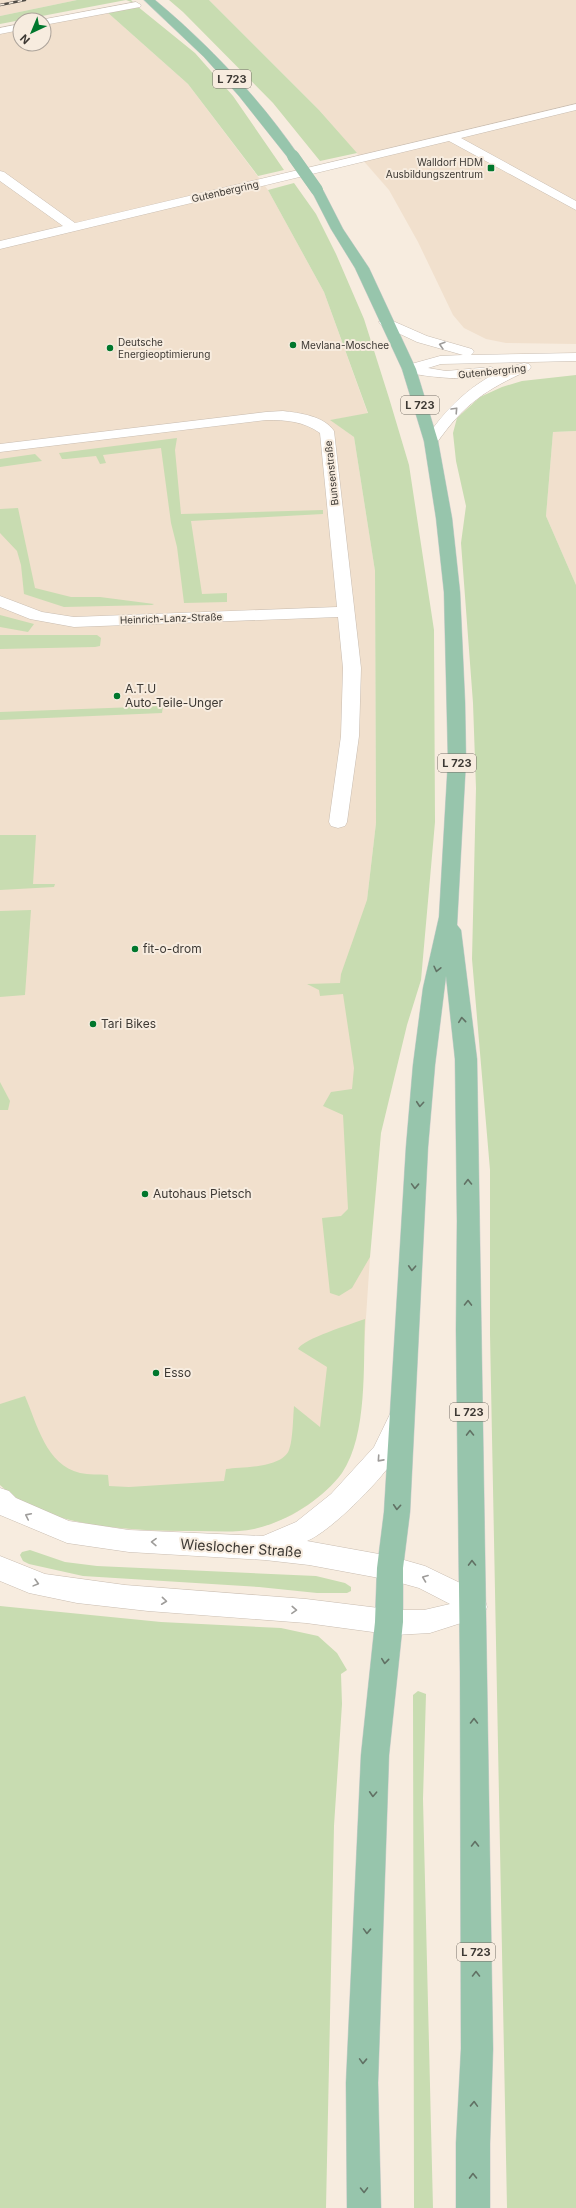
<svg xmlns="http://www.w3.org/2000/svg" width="576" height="2208" font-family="Inter,sans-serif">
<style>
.built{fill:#f1e0cd}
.green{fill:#c8dcb1}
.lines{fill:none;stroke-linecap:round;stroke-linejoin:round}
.minor-casing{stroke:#c9bdb1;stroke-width:1}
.major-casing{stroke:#d0cfce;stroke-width:1}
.minor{fill:#fff;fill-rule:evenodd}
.major{fill:#97c5ac;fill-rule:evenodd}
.rail-casing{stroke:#504c46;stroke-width:2.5}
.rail{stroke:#f7ecdf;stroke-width:1.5;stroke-dasharray:4.5;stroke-linecap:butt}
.major-bridge-casing{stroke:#d0cfce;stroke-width:12;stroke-linecap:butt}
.major-bridge{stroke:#97c5ac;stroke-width:12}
.oneway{stroke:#9e9c9a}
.oneway2{stroke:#617164}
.poi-dot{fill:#00772d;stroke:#f7ecdf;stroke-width:1.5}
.labels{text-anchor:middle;stroke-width:4;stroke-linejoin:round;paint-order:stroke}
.far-poi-label{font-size:10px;fill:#3d3934;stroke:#f7ecdf;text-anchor:start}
.far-street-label{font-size:10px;fill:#3d3934;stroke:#f7ecdf}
.shield{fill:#f7ecdf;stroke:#756f67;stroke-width:1}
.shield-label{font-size:11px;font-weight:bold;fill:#3d3934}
.poi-label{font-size:12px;fill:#3d3934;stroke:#f7ecdf;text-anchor:start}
.near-street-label{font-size:14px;fill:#3d3934;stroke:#f7ecdf}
</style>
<rect width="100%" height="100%" fill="#f7ecdf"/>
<!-- built -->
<g class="built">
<polygon points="0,0 77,0 0,16"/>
<polygon points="209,0 576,0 576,344 506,343 486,339 464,328 453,315 418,242 389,190 319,110"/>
<polygon points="107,12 188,84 268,190 324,292 368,414 331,420 354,437 375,571 376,823 367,900 370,1257 359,1423 351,1455 341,1473 326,1490 308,1505 292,1515 273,1523 253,1529 168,1531 119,1528 53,1514 5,1489 0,1485 0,33 20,29 20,44 44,44 44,24"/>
<polygon points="576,431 576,585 546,516 553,432"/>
</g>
<!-- green -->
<g class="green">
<polygon points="77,0 131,0 134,3 126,0 0,24 0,16"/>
<polygon points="169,0 209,0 319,110 357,153 320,161 273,103 183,12"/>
<polygon points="137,6 195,53 233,96 284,170 258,176 188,84 107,12"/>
<polygon points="294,183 316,214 336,254 364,319 389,398 409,465 434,630 435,822 421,980 407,1025 381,1133 370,1257 352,1288 339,1296 330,1293 322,1218 341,1216 348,1209 343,1115 323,1106 331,1092 352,1089 354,1068 343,994 320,996 319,990 307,984 340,983 341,974 367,900 376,823 375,571 354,437 330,420 368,413 324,292 268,190"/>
<polygon points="576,375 576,431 553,432 546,516 576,585 576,2208 507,2208 490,1334 490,1170 472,959 476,788 473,703 461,543 466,506 456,461 453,433 457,418 480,397 502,387 522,381"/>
<polygon points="177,438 175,450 181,514 323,510 323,514 191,521 202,594 227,593 227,602 184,603 177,547 171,523 161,448 103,455 106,463 100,464 96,456 66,459 62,459 59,453"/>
<polygon points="35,454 42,461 0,467 0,459"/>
<polygon points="18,508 35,588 71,597 100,597 154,604 152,605 64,607 24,594 21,565 17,551 0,533 0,509"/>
<polygon points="0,615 34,624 28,632 0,627"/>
<polygon points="0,635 97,635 101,638 100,646 95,647 0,649"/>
<polygon points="163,706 162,713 0,720 0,712"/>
<polygon points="0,835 36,835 33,884 55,884 54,887 0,890"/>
<polygon points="31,910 25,995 0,997 0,911"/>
<polygon points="0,1082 10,1101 8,1110 0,1110"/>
<path d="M365,1319C363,1364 368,1435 342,1473C322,1500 286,1522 254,1529C235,1533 215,1531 196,1531C137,1531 45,1529 0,1485V1404L25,1396C37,1424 46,1465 80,1473C89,1475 99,1474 108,1475L109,1486L129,1487L224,1481L226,1469C243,1467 282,1468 289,1450C293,1440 293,1417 294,1406L320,1427L327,1367L298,1349C303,1339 351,1324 365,1319Z"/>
<polygon points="30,1550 65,1562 97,1566 316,1576 345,1583 351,1587 351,1591 347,1593 317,1593 259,1587 83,1576 29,1564 23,1561 20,1555 22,1552"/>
<polygon points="0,1606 161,1622 281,1628 318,1636 337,1653 347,1670 341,1674 342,1704 334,1826 326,2208 0,2208"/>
<polygon points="418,1691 426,1694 423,1799 433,2208 414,2208 413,1695"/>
</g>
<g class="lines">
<!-- minor casing -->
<g class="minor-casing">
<g id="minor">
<polygon points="136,2 141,5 140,7 44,25 44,20 40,20"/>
<polygon points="20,24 20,30 0,34 0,28"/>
<polygon points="576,104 576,110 461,138 576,201 576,210 449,141 0,249 0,241 63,226 0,181 0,171 4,172 75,223"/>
<path d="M386,318L427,336L472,349L474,352L471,355L576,353V361L441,364L428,368L446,371L491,367L498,371C489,385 420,376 404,372L402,369L404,366L440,356L463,355L417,342L381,325L379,322Z"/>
<path d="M524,363L529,364L531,367L529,370C485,390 464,404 436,444H426L424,441C448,405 480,374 524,363Z"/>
<path d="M283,411C300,413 324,416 334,431L361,668L359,736L347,822L345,826L338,828L331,826L329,822L341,736L343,668L338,617L74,627L30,619L0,607V596L42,612L74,617L337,607L320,433C303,421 286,420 266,420L0,452V444L266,412Z"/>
<path d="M400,1409L409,1412L413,1419C407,1433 402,1449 393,1461C378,1483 331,1531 307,1541L390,1556L425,1566L483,1594L487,1607L483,1616L430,1633L395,1635L306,1623L148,1611L77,1603L29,1593L0,1581V1556L45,1574L125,1585L306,1599L395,1610H424L450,1604L419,1588L390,1580L309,1565L265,1560L129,1552L67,1543L0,1515V1488L9,1491L16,1498L69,1521L129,1530L263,1536L296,1522L331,1494L374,1447L391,1412Z"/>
</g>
</g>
<!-- major casing -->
<g class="major-casing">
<g id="major">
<path d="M144,0H155C208,44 260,99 299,156L297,159H289L239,96L204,57Z"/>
<polygon points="317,186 323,190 343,229 369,268 416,369 438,441 452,518 460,592 465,702 466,760 457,925 461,930 477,1059 493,2049 490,2143 490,2208 456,2208 456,2143 461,2049 460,1672 456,1330 457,1221 455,1059 446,976 435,1065 428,1147 410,1512 403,1568 403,1622 389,1755 378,2083 381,2208 347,2208 346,2083 361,1755 375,1622 377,1568 384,1512 406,1147 413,1065 423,988 439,917 448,760 444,592 436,518 424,441 402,369 355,268 331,229 311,190"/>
</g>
</g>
<!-- minor -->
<use href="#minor" class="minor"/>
<!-- major -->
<use href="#major" class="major"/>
<!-- rail casing -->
<g class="rail-casing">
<polyline id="rail" points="0,5 25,0"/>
</g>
<!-- rail -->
<use href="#rail" class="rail"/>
<!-- major-bridge casing -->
<g class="major-bridge-casing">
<polyline id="major-bridge" points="293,156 317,190"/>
</g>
<!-- major-bridge -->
<use href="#major-bridge" class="major-bridge"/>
</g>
<!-- one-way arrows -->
<defs><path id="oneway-chevron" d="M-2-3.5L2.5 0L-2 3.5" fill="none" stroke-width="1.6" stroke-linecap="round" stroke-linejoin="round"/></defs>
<g class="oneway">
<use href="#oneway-chevron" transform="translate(442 345) rotate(-164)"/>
<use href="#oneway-chevron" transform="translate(455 410) rotate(-47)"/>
<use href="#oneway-chevron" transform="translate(380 1459) rotate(132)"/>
<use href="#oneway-chevron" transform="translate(28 1516) rotate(-154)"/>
<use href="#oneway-chevron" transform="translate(154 1542) rotate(-179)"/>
<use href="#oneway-chevron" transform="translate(425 1578) rotate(-159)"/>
<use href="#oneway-chevron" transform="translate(36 1583) rotate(15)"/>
<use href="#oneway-chevron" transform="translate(164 1601) rotate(6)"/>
<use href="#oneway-chevron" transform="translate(294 1610) rotate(3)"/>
</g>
<g class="oneway2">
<use href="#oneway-chevron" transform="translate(437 969) rotate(103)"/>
<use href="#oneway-chevron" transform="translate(462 1020) rotate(-96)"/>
<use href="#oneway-chevron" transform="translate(420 1104) rotate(95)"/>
<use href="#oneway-chevron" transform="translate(468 1182) rotate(-91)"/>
<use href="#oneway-chevron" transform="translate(415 1186) rotate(92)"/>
<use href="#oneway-chevron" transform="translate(412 1268) rotate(93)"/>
<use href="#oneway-chevron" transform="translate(468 1303) rotate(-89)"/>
<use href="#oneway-chevron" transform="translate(470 1433) rotate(-91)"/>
<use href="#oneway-chevron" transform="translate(397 1507) rotate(94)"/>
<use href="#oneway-chevron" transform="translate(472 1563) rotate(-91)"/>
<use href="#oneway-chevron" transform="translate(385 1661) rotate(96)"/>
<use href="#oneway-chevron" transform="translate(474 1721) rotate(-90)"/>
<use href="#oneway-chevron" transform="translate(373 1794) rotate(93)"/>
<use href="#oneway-chevron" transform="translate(475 1844) rotate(-90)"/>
<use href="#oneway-chevron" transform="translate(367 1931) rotate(92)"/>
<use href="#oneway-chevron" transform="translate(476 1974) rotate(-90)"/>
<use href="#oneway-chevron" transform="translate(363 2061) rotate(92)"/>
<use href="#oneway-chevron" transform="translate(474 2104) rotate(-88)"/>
<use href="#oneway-chevron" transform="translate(473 2176) rotate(-91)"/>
<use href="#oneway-chevron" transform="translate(364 2190) rotate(89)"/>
</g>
<!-- markers -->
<g class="poi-dot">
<rect x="487" y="164" width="8" height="8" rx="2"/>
<circle cx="293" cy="345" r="4"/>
<circle cx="110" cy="348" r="4"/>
<circle cx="117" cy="696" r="4"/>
<circle cx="135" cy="949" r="4"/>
<circle cx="93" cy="1024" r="4"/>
<circle cx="145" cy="1194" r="4"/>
<circle cx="156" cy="1373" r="4"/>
</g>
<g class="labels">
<!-- far-poi labels -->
<g class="far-poi-label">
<text x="483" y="166" text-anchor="end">Walldorf HDM<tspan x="483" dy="12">Ausbildungszentrum</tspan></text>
<text x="118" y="346">Deutsche<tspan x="118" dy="12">Energieoptimierung</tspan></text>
<text x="301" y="349">Mevlana-Moschee</text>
</g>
<!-- far-street labels -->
<g class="far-street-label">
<text transform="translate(225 191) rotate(-13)" y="4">Gutenbergring</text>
<text transform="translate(492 371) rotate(-6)" y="4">Gutenbergring</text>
<text transform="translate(331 473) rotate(-96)" y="4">Bunsenstraße</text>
<text transform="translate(171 618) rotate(-2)" y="4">Heinrich-Lanz-Straße</text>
</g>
<!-- shield labels -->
<g class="shield">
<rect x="213" y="70" width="38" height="18" rx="3"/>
<rect x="401" y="396" width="38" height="18" rx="3"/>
<rect x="438" y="754" width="38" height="18" rx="3"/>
<rect x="450" y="1403" width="38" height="18" rx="3"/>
<rect x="457" y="1943" width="38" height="18" rx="3"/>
</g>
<g class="shield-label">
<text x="232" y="83">L 723</text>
<text x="420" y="409">L 723</text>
<text x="457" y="767">L 723</text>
<text x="469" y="1416">L 723</text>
<text x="476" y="1956">L 723</text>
</g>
<!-- poi labels -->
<g class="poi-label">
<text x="125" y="693">A.T.U<tspan x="125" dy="14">Auto-Teile-Unger</tspan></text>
<text x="143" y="953">fit-o-drom</text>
<text x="101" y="1028">Tari Bikes</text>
<text x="153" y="1198">Autohaus Pietsch</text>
<text x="164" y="1377">Esso</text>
</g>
<!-- near-street labels -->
<g class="near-street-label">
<text transform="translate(241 1548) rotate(4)" y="5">Wieslocher Straße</text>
</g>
</g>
<!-- north arrow -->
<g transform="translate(32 32) rotate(224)"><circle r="19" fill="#f7ecdf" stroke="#ada49b"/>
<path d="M0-3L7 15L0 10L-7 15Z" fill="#00772d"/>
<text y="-6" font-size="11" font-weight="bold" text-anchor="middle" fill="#3d3934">N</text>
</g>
</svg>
